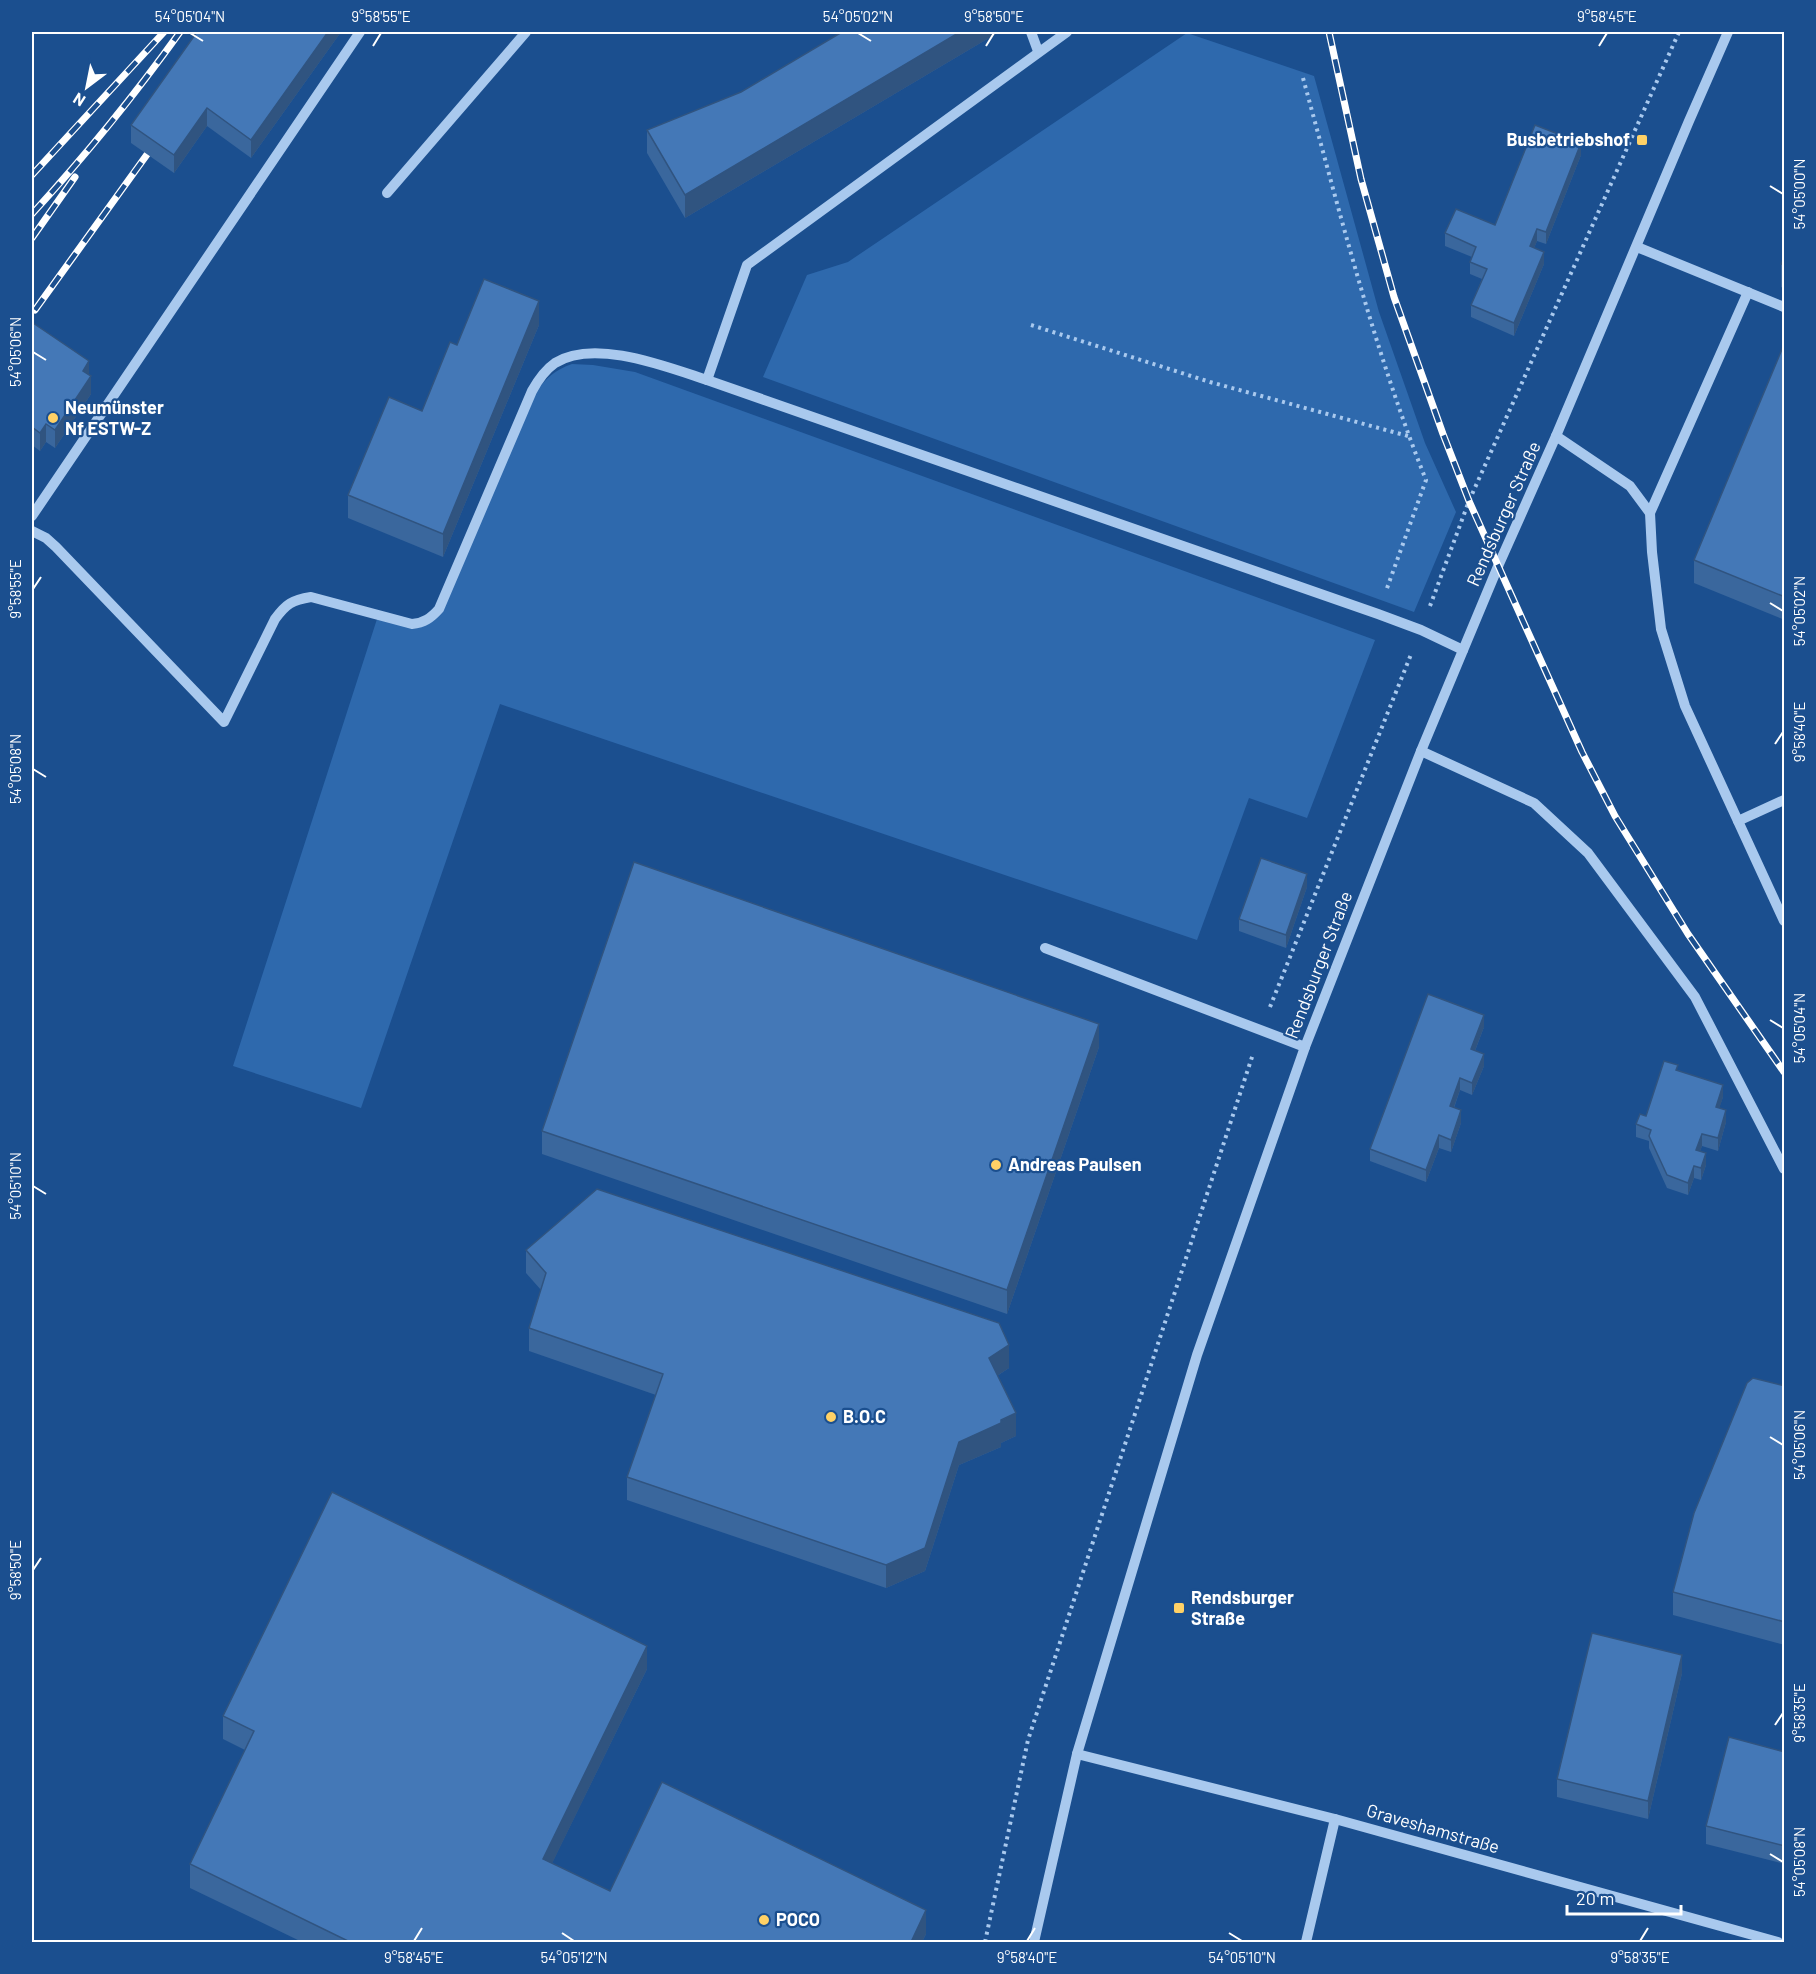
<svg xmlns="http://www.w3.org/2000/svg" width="1816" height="1974" font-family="Barlow,sans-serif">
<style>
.green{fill:#2e69ad}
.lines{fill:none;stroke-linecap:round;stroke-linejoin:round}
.path{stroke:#a9c9ee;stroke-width:4;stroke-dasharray:3 4.5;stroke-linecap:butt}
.minor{stroke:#a9c9ee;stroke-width:10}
.rail-casing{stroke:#fff;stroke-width:7}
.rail{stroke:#1b4f8f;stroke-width:4.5;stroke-dasharray:14;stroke-linecap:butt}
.wall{fill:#3a679d}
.shaded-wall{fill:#305480}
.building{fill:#4478b7;stroke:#305480;stroke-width:1.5}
.ticks{fill:none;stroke:#fff;stroke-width:2}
.poi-dot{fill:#ffd166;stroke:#1b4f8f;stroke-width:2}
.labels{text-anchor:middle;stroke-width:4.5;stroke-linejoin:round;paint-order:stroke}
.poi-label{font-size:18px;font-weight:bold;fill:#fff;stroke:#1b4f8f;text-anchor:start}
.street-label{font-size:18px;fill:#fff;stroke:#1b4f8f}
.neatline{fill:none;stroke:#fff;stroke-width:2}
.ticks-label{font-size:15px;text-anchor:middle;fill:#fff}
</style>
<rect width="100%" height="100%" fill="#1b4f8f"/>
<!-- green -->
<g class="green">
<polygon points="1187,33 1314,76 1379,312 1425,443 1456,512 1414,612 763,377 807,275 848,262"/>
<path d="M572,364L593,365L635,372L1375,640L1307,818L1249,798L1197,940L500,704L361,1108L233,1066L377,619L432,621L536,392C546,378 555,370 572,364Z"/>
</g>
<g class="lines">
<!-- path -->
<g class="path">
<path d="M1303,78C1340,213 1374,350 1426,480L1386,591"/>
<polyline points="1031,325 1210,382 1408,436"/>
<polyline points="1430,606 1469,501 1679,32"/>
<polyline points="1270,1007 1412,652"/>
<polyline points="985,1942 1028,1740 1253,1054"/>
</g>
<!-- minor -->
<g class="minor">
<polyline points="1031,32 1038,51"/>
<polyline points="387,193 526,32"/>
<polyline points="1637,247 1784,307"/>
<polyline points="707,380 747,265 1067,32"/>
<polyline points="1556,436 1630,486 1650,513 1652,552 1661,629 1685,706 1784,921"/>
<polyline points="1650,513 1748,292"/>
<polyline points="32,516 360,32"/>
<path d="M32,531L46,538L56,547L224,722L275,619C286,604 292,600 311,597L412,624C424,623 431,618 439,609L532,391C538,380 545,370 555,363C594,338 667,367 707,380L1378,614L1421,630L1463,650"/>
<polyline points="1421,751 1534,803 1588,853 1695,997 1784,1169"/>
<polyline points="1738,821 1784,800"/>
<polyline points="1045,948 1305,1047"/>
<polyline points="1077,1754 1335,1819 1778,1942"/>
<polyline points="1034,1942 1077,1754 1197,1355 1305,1047 1421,751 1499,564 1556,436 1689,121 1728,32"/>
<polyline points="1306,1942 1335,1819"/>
</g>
<!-- rail casing -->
<g class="rail-casing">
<g id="rail">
<polyline points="1329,32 1361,179 1394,297 1443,434 1469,501 1582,752 1615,816 1688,934 1784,1072"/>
<polyline points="32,175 164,32"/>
<path d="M32,214C85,156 134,96 180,32"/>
<polyline points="32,238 75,177"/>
<polyline points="35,310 156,142"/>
</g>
</g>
<!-- rail -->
<use href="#rail" class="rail"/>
</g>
<!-- wall -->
<g class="wall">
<polygon points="197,32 341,32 251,158 207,126 174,173 131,143 131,125"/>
<polygon points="842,32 999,32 685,218 647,153 647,130 741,92"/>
<polygon points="1581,155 1546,244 1537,241 1534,248 1544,264 1514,336 1471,317 1471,305 1482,279 1470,274 1470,262 1472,257 1445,246 1445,233 1495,225"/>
<polygon points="1785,256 1785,289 1781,287 1781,264"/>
<polygon points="32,325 89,375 91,394 55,448 46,442 40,451 32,445"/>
<polygon points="539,325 443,557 348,518 348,495 422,411 457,345"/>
<polygon points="1785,342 1785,620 1694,583 1694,560"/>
<polygon points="1307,887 1286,948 1239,931 1239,919"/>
<polygon points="1484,1027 1475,1051 1484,1066 1472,1095 1460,1090 1454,1108 1461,1123 1451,1152 1439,1148 1426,1182 1370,1161 1370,1149"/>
<polygon points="1099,1047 1007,1314 542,1154 542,1131"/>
<polygon points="1678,1070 1723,1097 1719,1108 1726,1122 1718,1151 1702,1146 1700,1151 1706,1165 1701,1180 1694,1178 1688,1195 1667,1188 1649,1148 1649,1141 1636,1137 1636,1124 1646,1116"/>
<polygon points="526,1250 1009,1368 997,1376 1016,1436 1001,1443 1001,1447 959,1465 925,1571 886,1588 627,1500 627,1477 656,1395 529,1351 529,1328 541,1290 526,1273"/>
<polygon points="1785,1386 1785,1645 1673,1615 1673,1592"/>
<polygon points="647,1669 552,1863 610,1891 926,1934 922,1942 302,1942 190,1888 190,1864 245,1750 223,1739 223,1716"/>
<polygon points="1682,1673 1648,1819 1557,1797 1557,1779"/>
<polygon points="1785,1752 1785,1864 1706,1844 1706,1826"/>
</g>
<!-- shaded-wall -->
<g class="shaded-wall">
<polygon points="328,32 341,32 251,158 251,140"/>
<polygon points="960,32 999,32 685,218 685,195"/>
<polygon points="207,108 207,126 174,173 174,155"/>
<polygon points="1581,143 1581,155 1546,244 1546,232"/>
<polygon points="1537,229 1537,241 1530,258 1530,246"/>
<polygon points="1544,252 1544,264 1514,336 1514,323"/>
<polygon points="539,301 539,325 443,557 443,534"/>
<polygon points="89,361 89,379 83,371"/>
<polygon points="91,376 91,394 55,448 55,430"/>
<polygon points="46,424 46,442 40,451 40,433"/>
<polygon points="1307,874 1307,887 1286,948 1286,935"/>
<polygon points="1484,1015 1484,1027 1471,1061 1471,1049"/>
<polygon points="1099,1024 1099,1047 1007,1314 1007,1290"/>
<polygon points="1484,1054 1484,1066 1472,1095 1472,1083"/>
<polygon points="1460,1078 1460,1090 1450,1118 1450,1106"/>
<polygon points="1723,1085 1723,1097 1716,1119 1716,1107"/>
<polygon points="1461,1110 1461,1123 1451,1152 1451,1140"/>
<polygon points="1726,1110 1726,1122 1718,1151 1718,1138"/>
<polygon points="1702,1134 1702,1146 1696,1162 1696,1150"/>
<polygon points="1439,1135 1439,1148 1426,1182 1426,1170"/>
<polygon points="1706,1153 1706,1165 1701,1180 1701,1168"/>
<polygon points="1694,1166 1694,1178 1688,1195 1688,1183"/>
<polygon points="1009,1345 1009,1368 989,1381 989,1358"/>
<polygon points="1016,1413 1016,1436 1001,1443 1001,1447 959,1465 925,1571 886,1588 886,1565 959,1442"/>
<polygon points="647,1646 647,1669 543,1882 543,1859"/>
<polygon points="1682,1655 1682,1673 1648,1819 1648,1801"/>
<polygon points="926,1910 926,1934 922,1942 911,1942"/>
</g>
<!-- building -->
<g class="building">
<polygon points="197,32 328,32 251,140 207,108 174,155 131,125"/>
<polygon points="842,32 960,32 685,195 647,130 741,92"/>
<polygon points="1535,125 1581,143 1546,232 1537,229 1530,246 1544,252 1514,323 1471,305 1487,269 1470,262 1476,247 1445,233 1456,209 1495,225"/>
<polygon points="1785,256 1785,265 1781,264"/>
<polygon points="484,279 539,301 443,534 348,495 389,397 422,411 450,342 457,345"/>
<polygon points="33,323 89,361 83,371 91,376 55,430 46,424 40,433 32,427 32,325"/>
<polygon points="1785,342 1785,597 1694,560"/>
<polygon points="1261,858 1307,874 1286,935 1239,919"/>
<polygon points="634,862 1099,1024 1007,1290 542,1131"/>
<polygon points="1428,994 1484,1015 1471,1049 1484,1054 1472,1083 1460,1078 1450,1106 1461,1110 1451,1140 1439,1135 1426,1170 1370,1149"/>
<polygon points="1664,1061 1678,1065 1676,1070 1723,1085 1716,1107 1726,1110 1718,1138 1702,1134 1696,1150 1706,1153 1701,1168 1694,1166 1688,1183 1667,1175 1649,1136 1651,1130 1636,1124 1640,1114 1646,1116"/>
<polygon points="597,1189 999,1323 1009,1345 989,1358 1016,1413 1001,1420 1001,1423 959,1442 925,1548 886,1565 627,1477 663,1374 529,1328 546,1273 526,1250"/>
<polygon points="1753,1378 1785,1386 1785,1622 1673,1592 1694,1513 1747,1383"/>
<polygon points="332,1492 647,1646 543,1859 610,1891 662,1782 926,1910 911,1942 350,1942 190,1864 254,1731 223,1716"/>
<polygon points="1592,1633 1682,1655 1648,1801 1557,1779"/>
<polygon points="1729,1737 1785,1752 1785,1846 1706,1826"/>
</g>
<!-- ticks -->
<path class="ticks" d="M190,33L203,41M858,33L871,41M373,46L381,33M986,46L994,33M1599,46L1607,33M1770,186L1783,194M33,352L46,360M33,589L41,577M1770,603L1783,611M1775,744L1783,732M33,769L46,777M1770,1020L1783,1028M33,1186L46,1194M1770,1437L1783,1445M33,1570L41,1558M1775,1725L1783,1713M1770,1854L1783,1862M562,1933L574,1941M1229,1933L1242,1941M414,1941L422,1928M1027,1941L1035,1928M1640,1941L1648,1928"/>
<!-- markers -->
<g class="poi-dot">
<rect x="1636" y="134" width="12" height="12" rx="3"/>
<circle cx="53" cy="418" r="6"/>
<circle cx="996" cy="1165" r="6"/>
<circle cx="831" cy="1417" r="6"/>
<rect x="1173" y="1602" width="12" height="12" rx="3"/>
<circle cx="764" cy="1920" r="6"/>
</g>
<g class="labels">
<!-- poi labels -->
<g class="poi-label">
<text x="1630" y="146" text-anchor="end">Busbetriebshof</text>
<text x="65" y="414">Neumünster<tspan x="65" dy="21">Nf ESTW-Z</tspan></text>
<text x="1008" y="1171">Andreas Paulsen</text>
<text x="843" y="1423">B.O.C</text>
<text x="1191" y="1604">Rendsburger<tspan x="1191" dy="21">Straße</tspan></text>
<text x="776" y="1926">POCO</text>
</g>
<!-- street labels -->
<g class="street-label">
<text transform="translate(1504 514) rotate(-66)" y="6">Rendsburger Straße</text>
<text transform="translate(1319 965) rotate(-69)" y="6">Rendsburger Straße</text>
<text transform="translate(1433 1829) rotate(16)" y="6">Graveshamstraße</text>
</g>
</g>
<!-- border -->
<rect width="1816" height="1974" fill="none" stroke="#1b4f8f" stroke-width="66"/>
<!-- north arrow -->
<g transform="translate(87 87) rotate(212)" stroke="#1b4f8f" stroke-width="4.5" paint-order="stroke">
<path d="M0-4.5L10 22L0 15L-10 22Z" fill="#ffffff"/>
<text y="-9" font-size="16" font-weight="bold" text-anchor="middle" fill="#ffffff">N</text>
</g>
<!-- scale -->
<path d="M1567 1905v9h114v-9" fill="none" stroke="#ffffff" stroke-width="3"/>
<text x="1576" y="1905" font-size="18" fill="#ffffff" stroke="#1b4f8f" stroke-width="4.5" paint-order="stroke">20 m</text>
<rect x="33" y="33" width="1750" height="1908" class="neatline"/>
<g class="ticks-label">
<text x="190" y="22">54°05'04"N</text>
<text x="381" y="22">9°58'55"E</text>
<text x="858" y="22">54°05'02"N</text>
<text x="994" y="22">9°58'50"E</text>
<text x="1607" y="22">9°58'45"E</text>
<text transform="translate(1800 194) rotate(-90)" y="5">54°05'00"N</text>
<text transform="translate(16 352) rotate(-90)" y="5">54°05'06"N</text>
<text transform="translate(16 589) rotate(-90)" y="5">9°58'55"E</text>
<text transform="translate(1800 611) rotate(-90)" y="5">54°05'02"N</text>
<text transform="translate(1800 732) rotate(-90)" y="5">9°58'40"E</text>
<text transform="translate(16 769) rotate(-90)" y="5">54°05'08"N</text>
<text transform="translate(1800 1028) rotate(-90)" y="5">54°05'04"N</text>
<text transform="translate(16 1186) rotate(-90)" y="5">54°05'10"N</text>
<text transform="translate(1800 1445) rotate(-90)" y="5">54°05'06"N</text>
<text transform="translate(16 1570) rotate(-90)" y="5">9°58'50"E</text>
<text transform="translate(1800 1713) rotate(-90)" y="5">9°58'35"E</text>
<text transform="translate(1800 1862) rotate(-90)" y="5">54°05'08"N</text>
<text x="414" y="1963">9°58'45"E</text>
<text x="574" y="1963">54°05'12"N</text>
<text x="1027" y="1963">9°58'40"E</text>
<text x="1242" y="1963">54°05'10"N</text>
<text x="1640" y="1963">9°58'35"E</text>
</g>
</svg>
